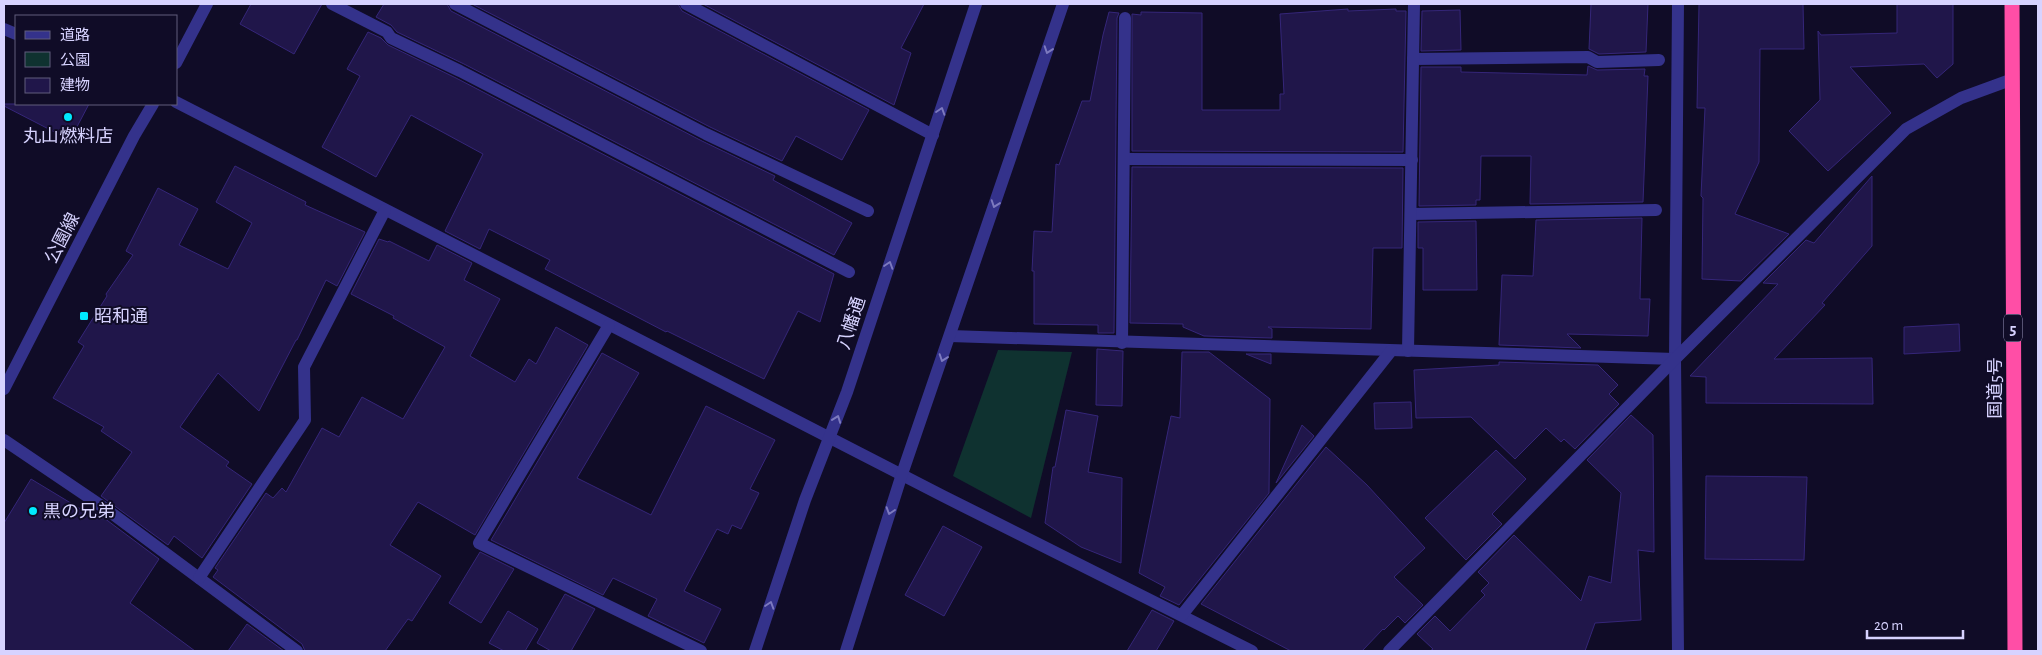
<svg xmlns="http://www.w3.org/2000/svg" width="2042" height="655" font-family="'Alegreya Sans','Noto Sans JP',sans-serif">
<style>
.green{fill:#0f3230}
.building{fill:#20164a;stroke:#352679}
.lines{fill:none;stroke-linecap:round;stroke-linejoin:round}
.minor{stroke:#34328b;stroke-width:12}
.highway{stroke:#ff4ea6;stroke-width:15}
.oneway{stroke:#7d7abf}
.poi-dot{fill:#00e9fe;stroke:#100c27;stroke-width:2}
.labels{text-anchor:middle;stroke-width:4;stroke-linejoin:round;paint-order:stroke}
.shield{fill:#100c27;stroke:#9b97be;stroke-width:1}
.shield-label{font-size:16px;font-weight:bold;fill:#d7d3ff}
.poi-label{font-size:18px;fill:#d7d3ff;stroke:#100c27;text-anchor:start}
.street-label{font-size:18px;fill:#d7d3ff;stroke:#100c27}
</style>
<rect width="100%" height="100%" fill="#100c27"/>
<!-- green -->
<polygon class="green" points="998,350 1072,352 1031,518 953,476"/>
<!-- building -->
<g class="building">
<polygon points="251,4 322,4 294,54 240,24"/>
<polygon points="384,4 447,4 451,11 702,141 775,176 773,180 852,223 834,255 464,64 397,32 391,25 376,17"/>
<polygon points="472,4 678,4 682,11 869,110 842,160 796,136 782,161 710,127"/>
<polygon points="703,4 924,4 901,48 911,53 894,105"/>
<polygon points="1591,4 1648,4 1646,52 1599,54 1589,49"/>
<polygon points="1699,4 1803,4 1804,49 1760,49 1759,162 1735,214 1789,234 1741,281 1702,279 1703,198 1701,196 1705,108 1697,108"/>
<polygon points="1897,4 1953,4 1953,64 1937,78 1924,64 1850,67 1891,113 1828,171 1789,131 1820,100 1818,31 1821,35 1897,33"/>
<polygon points="1348,9 1348,11 1396,9 1396,11 1406,11 1403,152 1132,151 1132,14 1141,15 1141,12 1202,13 1202,110 1280,110 1280,94 1284,94 1280,14"/>
<polygon points="1460,10 1461,50 1421,51 1422,11"/>
<polygon points="1109,12 1119,13 1117,18 1114,333 1098,333 1098,325 1034,324 1034,271 1032,271 1034,231 1052,232 1056,164 1059,165 1082,101 1090,101 1103,35"/>
<polygon points="368,32 381,38 388,45 456,78 834,274 820,322 798,311 764,379 667,331 666,332 545,269 550,260 489,229 480,249 445,231 483,154 411,115 376,177 322,147 360,76 347,69"/>
<polygon points="1588,66 1597,70 1645,69 1644,76 1648,76 1643,202 1530,204 1531,156 1481,156 1480,200 1476,200 1476,205 1419,206 1421,67 1461,67 1461,72 1587,75"/>
<polygon points="4,104 89,104 70,140 4,106"/>
<polygon points="235,166 306,202 305,205 365,232 337,286 326,280 297,340 296,340 259,411 218,373 180,427 229,462 226,466 252,484 202,558 174,536 168,545 101,496 132,452 101,431 104,427 53,398 84,346 78,342 107,296 106,294 133,255 126,251 158,188 198,209 179,245 228,269 252,223 216,202"/>
<polygon points="1132,167 1403,168 1402,248 1373,248 1371,329 1268,327 1272,329 1272,338 1204,336 1183,327 1183,324 1130,323"/>
<polygon points="1872,176 1872,246 1822,303 1825,305 1774,359 1872,358 1873,404 1706,403 1706,377 1690,376 1778,284 1763,283 1806,240 1814,243"/>
<polygon points="1642,218 1640,299 1650,299 1648,336 1567,334 1581,348 1499,345 1502,275 1533,276 1536,220"/>
<polygon points="1476,221 1477,290 1423,290 1423,248 1418,248 1418,222"/>
<polygon points="379,239 388,242 389,241 429,261 437,245 472,263 464,280 500,299 470,356 515,382 529,359 536,364 556,327 588,345 475,535 418,502 390,545 441,576 412,621 408,619 385,651 305,651 302,644 213,577 218,570 215,568 266,493 273,498 282,488 286,492 322,428 339,437 362,397 403,419 445,347 393,318 394,316 351,294"/>
<polygon points="1959,324 1960,351 1904,354 1904,327"/>
<polygon points="1097,349 1123,351 1122,406 1096,405"/>
<polygon points="1182,352 1209,352 1270,399 1269,493 1179,605 1160,596 1165,587 1139,573 1171,416 1180,418"/>
<polygon points="602,353 639,373 577,478 651,515 706,406 775,440 750,489 759,493 741,529 732,525 728,534 717,529 684,591 721,609 704,643 648,616 657,599 613,578 603,595 491,540"/>
<polygon points="1246,354 1271,354 1271,364"/>
<polygon points="1499,362 1598,365 1618,385 1609,394 1619,404 1575,449 1564,439 1561,442 1546,428 1515,459 1471,417 1416,418 1414,370 1499,365"/>
<polygon points="1411,402 1412,428 1375,429 1374,403"/>
<polygon points="1066,410 1098,416 1088,472 1122,478 1121,563 1081,547 1045,523 1053,467 1055,467"/>
<polygon points="1631,415 1653,435 1654,552 1638,550 1641,620 1595,623 1585,651 1430,651 1433,649 1417,634 1435,616 1450,631 1485,595 1481,591 1489,583 1478,572 1514,535 1581,601 1589,576 1611,583 1621,493 1587,460"/>
<polygon points="1302,425 1314,436 1276,483"/>
<polygon points="1326,447 1367,485 1425,548 1394,577 1423,605 1405,623 1398,616 1384,630 1383,629 1362,651 1291,651 1201,604"/>
<polygon points="1496,450 1526,479 1492,514 1502,524 1466,560 1425,518"/>
<polygon points="1706,476 1807,477 1804,560 1705,559"/>
<polygon points="31,479 89,514 92,509 159,559 130,603 195,651 4,651 4,523"/>
<polygon points="943,526 982,547 944,616 905,595"/>
<polygon points="480,552 514,569 481,623 449,603"/>
<polygon points="565,594 595,609 571,651 551,651 537,643"/>
<polygon points="1152,610 1174,621 1156,651 1127,651"/>
<polygon points="508,611 538,629 525,651 504,651 489,643"/>
<polygon points="247,624 284,651 228,651"/>
</g>
<g class="lines">
<!-- minor -->
<g class="minor">
<polyline points="332,4 387,32 391,38 460,71 849,272"/>
<polyline points="455,4 706,134 868,211"/>
<polyline points="686,4 933,135"/>
<polyline points="1678,4 1675,359 1678,651"/>
<polyline points="4,29 16,34"/>
<polyline points="1413,59 1588,57 1597,62 1659,60"/>
<polyline points="176,63 207,4"/>
<polyline points="176,102 943,496 1252,651"/>
<polyline points="1124,159 1412,160"/>
<polyline points="1411,214 1656,210"/>
<polyline points="609,325 479,543 701,651"/>
<polyline points="950,336 1675,359"/>
<polyline points="1122,343 1125,18"/>
<polyline points="1408,351 1414,4"/>
<polyline points="4,389 134,136 153,104"/>
<polyline points="4,440 106,509 297,651"/>
<polyline points="199,578 305,420 304,367 385,210"/>
<polyline points="1182,615 1391,351"/>
<polyline points="755,651 805,500 847,392 976,4"/>
<polyline points="846,651 902,474 1063,4"/>
<polyline points="1389,651 1675,359 1906,129 1961,98 2013,79"/>
</g>
<!-- highway -->
<polyline class="highway" points="2012,4 2015,651"/>
</g>
<!-- one-way arrows -->
<defs><path id="oneway-chevron" d="M-2-3.5L2.5 0L-2 3.5" fill="none" stroke-width="1.6" stroke-linecap="round" stroke-linejoin="round" transform="scale(1.25)"/></defs>
<g class="oneway">
<use href="#oneway-chevron" transform="translate(1048 50) rotate(109)"/>
<use href="#oneway-chevron" transform="translate(941 111) rotate(-72)"/>
<use href="#oneway-chevron" transform="translate(995 204) rotate(109)"/>
<use href="#oneway-chevron" transform="translate(889 265) rotate(-72)"/>
<use href="#oneway-chevron" transform="translate(943 358) rotate(109)"/>
<use href="#oneway-chevron" transform="translate(837 419) rotate(-70)"/>
<use href="#oneway-chevron" transform="translate(890 511) rotate(108)"/>
<use href="#oneway-chevron" transform="translate(770 605) rotate(-72)"/>
</g>
<!-- markers -->
<g class="poi-dot">
<circle cx="68" cy="117" r="5"/>
<rect x="79" y="311" width="10" height="10" rx="2.5"/>
<circle cx="33" cy="511" r="5"/>
</g>
<g class="labels">
<!-- shield labels -->
<rect class="shield" x="2004" y="314.5" width="18" height="27" rx="4"/>
<g class="shield-label">
<text x="2013" y="334">5</text>
</g>
<!-- poi labels -->
<g class="poi-label">
<text x="68" y="142" text-anchor="middle">丸山燃料店</text>
<text x="94" y="322">昭和通</text>
<text x="43" y="517">黒の兄弟</text>
</g>
<!-- street labels -->
<g class="street-label">
<text transform="translate(62 238) rotate(-63)" y="6">公園線</text>
<text transform="translate(851 323) rotate(-72)" y="6">八幡通</text>
<text transform="translate(1995 388) rotate(-90)" y="6">国道5号</text>
</g>
</g>
<!-- border -->
<rect width="2042" height="655" fill="none" stroke="#d7d3ff" stroke-width="10"/>
<!-- legend -->
<rect x="15" y="15" width="162" height="90" fill="#100c27" stroke="#605c7d"/>
<rect x="25" y="31" width="25" height="8" fill="#34328b" stroke="#605c7d"/>
<text x="60" y="40" font-size="15" fill="#d7d3ff">道路</text>
<rect x="25" y="52" width="25" height="15" fill="#0f3230" stroke="#605c7d"/>
<text x="60" y="65" font-size="15" fill="#d7d3ff">公園</text>
<rect x="25" y="78" width="25" height="15" fill="#20164a" stroke="#605c7d"/>
<text x="60" y="90" font-size="15" fill="#d7d3ff">建物</text>
<!-- scale -->
<path d="M1867 630v8h96v-8" fill="none" stroke="#d7d3ff" stroke-width="2.5"/>
<text x="1874" y="630" font-size="15" fill="#d7d3ff" stroke="#100c27" stroke-width="4" paint-order="stroke">20 m</text>
</svg>
